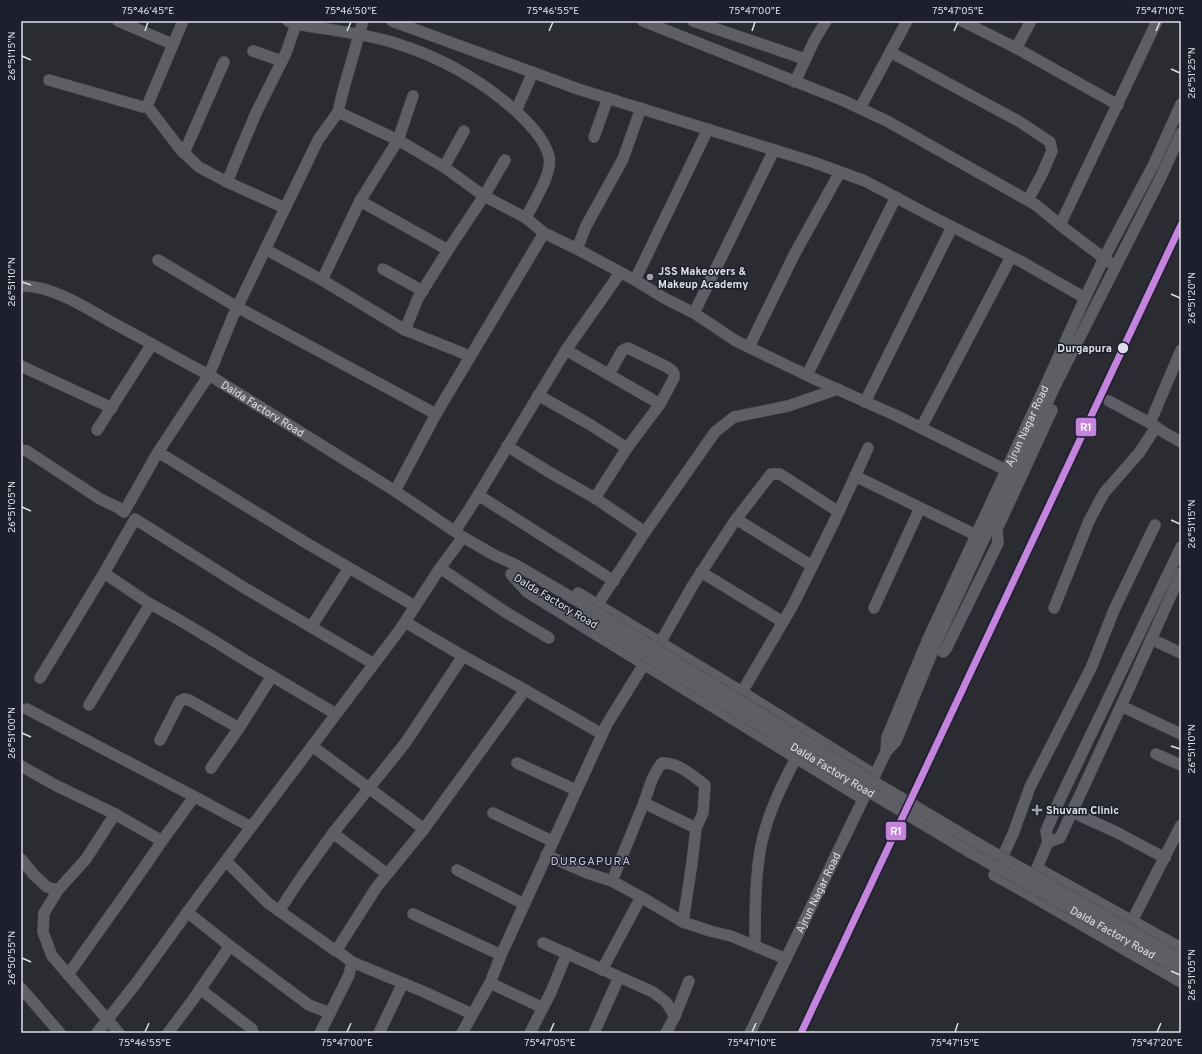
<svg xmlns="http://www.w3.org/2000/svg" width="1202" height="1054" font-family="Overpass,sans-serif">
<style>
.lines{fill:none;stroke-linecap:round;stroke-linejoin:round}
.minor-casing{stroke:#48494f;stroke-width:12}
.minor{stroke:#5e5f64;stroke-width:11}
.minor-bridge-casing{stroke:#48494f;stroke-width:12;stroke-linecap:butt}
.minor-bridge{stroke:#5e5f64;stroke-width:11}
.rail-1-casing{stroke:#1d202c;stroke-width:10}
.rail-1{stroke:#c483df;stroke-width:7}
.ticks{fill:none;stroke:#dee0e8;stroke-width:1.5}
.poi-dot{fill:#9fa1a8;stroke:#1d202c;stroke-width:1.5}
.stop-dot{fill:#dee0e8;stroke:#1d202c;stroke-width:1.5}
.labels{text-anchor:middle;stroke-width:3;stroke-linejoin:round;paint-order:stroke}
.poi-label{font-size:11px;font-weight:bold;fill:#dee0e8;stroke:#1d202c;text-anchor:start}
.stop-label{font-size:11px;font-weight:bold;fill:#dee0e8;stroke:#1d202c;text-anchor:end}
.street-label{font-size:11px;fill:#dee0e8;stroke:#1d202c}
.neighbourhood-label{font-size:12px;letter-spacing:1px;fill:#c1c6d6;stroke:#1d202c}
.line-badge{stroke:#1d202c;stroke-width:1.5}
.badge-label{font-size:11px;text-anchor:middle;font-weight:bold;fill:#fff}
.neatline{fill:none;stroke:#dee0e8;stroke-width:1.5}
.ticks-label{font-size:10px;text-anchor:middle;fill:#dee0e8}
</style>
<rect width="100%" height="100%" fill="#2a2c32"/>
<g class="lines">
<!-- minor casing -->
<g class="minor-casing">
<g id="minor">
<polyline points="118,21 172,44"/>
<polyline points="183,21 147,106 181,150 199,167 227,182"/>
<path d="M297,21L296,24C329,30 363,33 395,43C440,57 483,81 518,113C530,125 545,139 549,157C553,173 533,203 526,218"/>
<polyline points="392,21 578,89 813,162 865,181 929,215 1022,262 1085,298"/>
<polyline points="643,21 842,100 887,121 1036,205 1064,228 1109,262"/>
<polyline points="693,21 805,59"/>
<polyline points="962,21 1016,48 1118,105"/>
<polyline points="1016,48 1031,21"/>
<polyline points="253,51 282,61"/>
<polyline points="890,52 1020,122 1050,142 1052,151 1042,174 1028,200"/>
<polyline points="49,80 143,107 147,106"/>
<polyline points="795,82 814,41 826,21"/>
<polyline points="860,108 907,21"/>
<polyline points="516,111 533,72"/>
<polyline points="338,112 398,140 444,167 484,196 526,218 544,233 577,249 635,280 664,298 694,313 736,341 819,381 897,416 1014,474"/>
<polyline points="594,137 608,98"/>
<polyline points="184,153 224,62"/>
<polyline points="444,167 464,131"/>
<polyline points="360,201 448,250"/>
<polyline points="285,208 227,182 256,113 286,53 296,24 288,21"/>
<polyline points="1060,225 1157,21"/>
<polyline points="265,249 322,280 360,201 398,140 413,96"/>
<polyline points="577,249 586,226 623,159 641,108"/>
<polyline points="158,260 237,307 436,414"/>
<polyline points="383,269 423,291"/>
<polyline points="322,280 405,330 418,298 448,250 484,196 505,160"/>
<polyline points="635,280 708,129"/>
<path id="s1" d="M21,286C51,285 85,307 111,322C144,339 176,358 209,375L395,491L463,537L494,555L516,565L586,606"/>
<polyline points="694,313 774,150"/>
<polyline points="405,330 470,356"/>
<polyline points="749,347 794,255 840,172"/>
<polyline points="566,350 660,404"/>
<polyline points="1181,350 1150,423 1165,433 1181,442"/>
<polyline points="21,366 112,408"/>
<polyline points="807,375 896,197"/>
<polyline points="538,395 589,424 627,448"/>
<polyline points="1109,401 1150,423"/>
<polyline points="865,402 952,227"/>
<polyline points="921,428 1011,257"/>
<polyline points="97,430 152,344"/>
<polyline points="507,446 549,472 595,498 645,532"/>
<polyline points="21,450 27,451 100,499 117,507 124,512 158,452 209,375 233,316 318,140 338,112 343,91 363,21"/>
<polyline points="158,452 308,544 415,606"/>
<polyline points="855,476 976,535"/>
<polyline points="395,491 436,414 544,233"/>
<polyline points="478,495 614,581"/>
<path d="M595,498L627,448L660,404L674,378C675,372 672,370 667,367L628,348L625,349L622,351L609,374"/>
<polyline points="736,519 812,566"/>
<polyline points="455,531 472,505 566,350 620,273"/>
<polyline points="440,568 507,613 549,638"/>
<polyline points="701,572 783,622"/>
<polyline points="511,574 527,592 796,758 863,799"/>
<polyline points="578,593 742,692 875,775"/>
<polyline points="150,604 104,573 135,519 243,587 374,664"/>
<polyline points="598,604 645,532 715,432 734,417 788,406 838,389"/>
<polyline points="874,608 920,508"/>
<polyline points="1054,608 1089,521 1098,504 1104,493 1139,453 1156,427"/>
<polyline points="405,622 463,656 520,687 602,734"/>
<polyline points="311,627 349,568"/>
<polyline points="1151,639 1181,653"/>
<polyline points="660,643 693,585 734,522 771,474 780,474 839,512"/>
<polyline points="943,652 946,649 998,543 997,529 1052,410"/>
<polyline points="40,678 104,573"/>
<polyline points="742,692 793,605 834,522 868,448"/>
<path d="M89,705L150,604C192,625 231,653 272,676"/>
<polyline points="1121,706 1181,734"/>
<polyline points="27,709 199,799 251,827"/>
<polyline points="160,740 180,701 184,699 189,700 239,728 272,676 336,714"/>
<polyline points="312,746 424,829 525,690"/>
<path id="s2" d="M886,752L887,737L928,639L1047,382L1085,298L1104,258L1154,164L1181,104"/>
<polyline points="1156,754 1181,765"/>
<polyline points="517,763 576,790"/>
<polyline points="21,766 55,785 115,814 86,859 58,890 47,887 34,875 21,859"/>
<polyline points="211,768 239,728"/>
<polyline points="644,803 696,828"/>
<polyline points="1072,812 1116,832 1165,858"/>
<polyline points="493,813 552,841"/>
<polyline points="115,814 162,841 194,797"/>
<polyline points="1048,842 1060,838 1121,706 1181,573"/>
<polyline points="546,855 587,873 612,881 641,897 683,922 710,931 731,936 786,959"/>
<polyline points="226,861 268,903 336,951 376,888 424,829"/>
<polyline points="1037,868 1048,842 1046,831 1060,799 1181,547"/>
<polyline points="457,870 524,904"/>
<polyline points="387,874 333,833 406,742 463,656"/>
<path d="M612,881C622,856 633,830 643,805C650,788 650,778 662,763C678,762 693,776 705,785L703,813L696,828L692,863L683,922"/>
<polyline points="58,890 44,913 43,932 52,956 119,1033"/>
<polyline points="1023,891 994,875 1013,834 1030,787 1091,668 1114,610 1155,525"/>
<polyline points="279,911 298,882 333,833"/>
<polyline points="413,914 501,955"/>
<polyline points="1132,921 1181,825"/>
<polyline points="543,943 653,992 666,1002 675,1016"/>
<path d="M755,945C755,913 755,872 762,841C769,811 782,785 796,758"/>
<polyline points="230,946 309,1005 330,1013"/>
<polyline points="1181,948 1037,868 1023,891 1181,982"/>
<polyline points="352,962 422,991 472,1014"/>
<polyline points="602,970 641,897"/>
<path d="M68,975C99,930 132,886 162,841"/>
<polyline points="490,983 543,1008"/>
<polyline points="21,988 60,1033"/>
<polyline points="200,989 252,1029 253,1033"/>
<polyline points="97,1033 137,982 197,899 401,628 440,568 463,537"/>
<polyline points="168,1033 192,1001 230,946 187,912"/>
<polyline points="320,1033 349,975 352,962 336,950"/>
<polyline points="379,1033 403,983"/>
<polyline points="462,1033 490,983 501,955 607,724 644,664"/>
<polyline points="530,1033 551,992 567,953"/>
<polyline points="594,1033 619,977"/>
<polyline points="666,1033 675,1016 689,981"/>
<path id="s3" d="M750,1033L886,752L896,741L936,643L1014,474L1055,386L1161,177L1181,133"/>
</g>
</g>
<!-- minor -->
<use href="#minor" class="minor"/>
<!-- minor-bridge casing -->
<g class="minor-bridge-casing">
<g id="minor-bridge">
<polyline points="586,606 809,743 977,843 1181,959"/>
<path id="s4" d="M581,616L801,751L973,854L1180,970"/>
</g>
</g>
<!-- minor-bridge -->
<use href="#minor-bridge" class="minor-bridge"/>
<!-- rail-1 casing -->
<g class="rail-1-casing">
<polyline id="rail-1" points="801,1033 1181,225"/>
</g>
<!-- rail-1 -->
<use href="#rail-1" class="rail-1"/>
</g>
<!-- ticks -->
<path class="ticks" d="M145,31L148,22M347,31L351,22M549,31L553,22M752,31L755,22M954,31L958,22M1156,31L1160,22M22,56L31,60M1171,69L1180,73M22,282L31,285M1171,294L1180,298M22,507L31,511M1171,520L1180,524M22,733L31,737M1171,746L1180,749M22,958L31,962M1171,971L1180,975M145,1032L149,1023M347,1032L351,1023M550,1032L554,1023M752,1032L756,1023M955,1032L958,1023M1157,1032L1161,1023"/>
<!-- markers -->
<g class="poi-dot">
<circle cx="650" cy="277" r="4"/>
<path d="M1035 804h4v4h4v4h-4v4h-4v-4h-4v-4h4z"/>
</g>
<circle class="stop-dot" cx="1123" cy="348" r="6"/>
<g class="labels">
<!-- poi labels -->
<g class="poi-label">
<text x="658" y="275">JSS Makeovers &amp;<tspan x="658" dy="13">Makeup Academy</tspan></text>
<text x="1046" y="814">Shuvam Clinic</text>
</g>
<!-- stop labels -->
<g class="stop-label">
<text x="1112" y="352">Durgapura</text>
</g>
<!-- street labels -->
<g class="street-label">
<text dy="4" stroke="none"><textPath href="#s1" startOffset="273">Dalda Factory Road</textPath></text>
<text dy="4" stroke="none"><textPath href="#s2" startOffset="356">Ajrun Nagar Road</textPath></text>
<text transform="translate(556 601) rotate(31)" y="4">Dalda Factory Road</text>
<text dy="4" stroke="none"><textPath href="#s4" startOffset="295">Dalda Factory Road</textPath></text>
<text dy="4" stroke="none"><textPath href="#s3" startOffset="156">Ajrun Nagar Road</textPath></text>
<text dy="4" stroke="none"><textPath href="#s4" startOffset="619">Dalda Factory Road</textPath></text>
</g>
<!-- neighbourhood labels -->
<g class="neighbourhood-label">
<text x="591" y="865">DURGAPURA</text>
</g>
</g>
<g class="line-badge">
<rect x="1075" y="417" width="22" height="20" rx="4" fill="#c483df"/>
<rect x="885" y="821" width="22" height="20" rx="4" fill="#c483df"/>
</g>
<g class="badge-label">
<text x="1086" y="431">R1</text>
<text x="896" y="835">R1</text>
</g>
<!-- border -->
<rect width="1202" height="1054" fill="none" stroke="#1d202c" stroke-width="44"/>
<rect x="22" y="22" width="1158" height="1010" class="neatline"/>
<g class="ticks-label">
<text x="148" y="14">75°46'45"E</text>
<text x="351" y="14">75°46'50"E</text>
<text x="553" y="14">75°46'55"E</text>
<text x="755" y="14">75°47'00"E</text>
<text x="958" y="14">75°47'05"E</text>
<text x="1160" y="14">75°47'10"E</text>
<text transform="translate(11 56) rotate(-90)" y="4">26°51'15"N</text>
<text transform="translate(1191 73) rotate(-90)" y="4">26°51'25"N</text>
<text transform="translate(11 282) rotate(-90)" y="4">26°51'10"N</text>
<text transform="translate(1191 298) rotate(-90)" y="4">26°51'20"N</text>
<text transform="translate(11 507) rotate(-90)" y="4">26°51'05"N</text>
<text transform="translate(1191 524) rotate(-90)" y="4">26°51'15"N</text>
<text transform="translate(11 733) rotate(-90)" y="4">26°51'00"N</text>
<text transform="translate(1191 749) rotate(-90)" y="4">26°51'10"N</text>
<text transform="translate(11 958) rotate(-90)" y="4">26°50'55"N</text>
<text transform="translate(1191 975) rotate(-90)" y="4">26°51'05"N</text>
<text x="145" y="1046">75°46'55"E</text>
<text x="347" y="1046">75°47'00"E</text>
<text x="550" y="1046">75°47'05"E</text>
<text x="752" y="1046">75°47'10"E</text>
<text x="955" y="1046">75°47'15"E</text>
<text x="1157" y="1046">75°47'20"E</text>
</g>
</svg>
